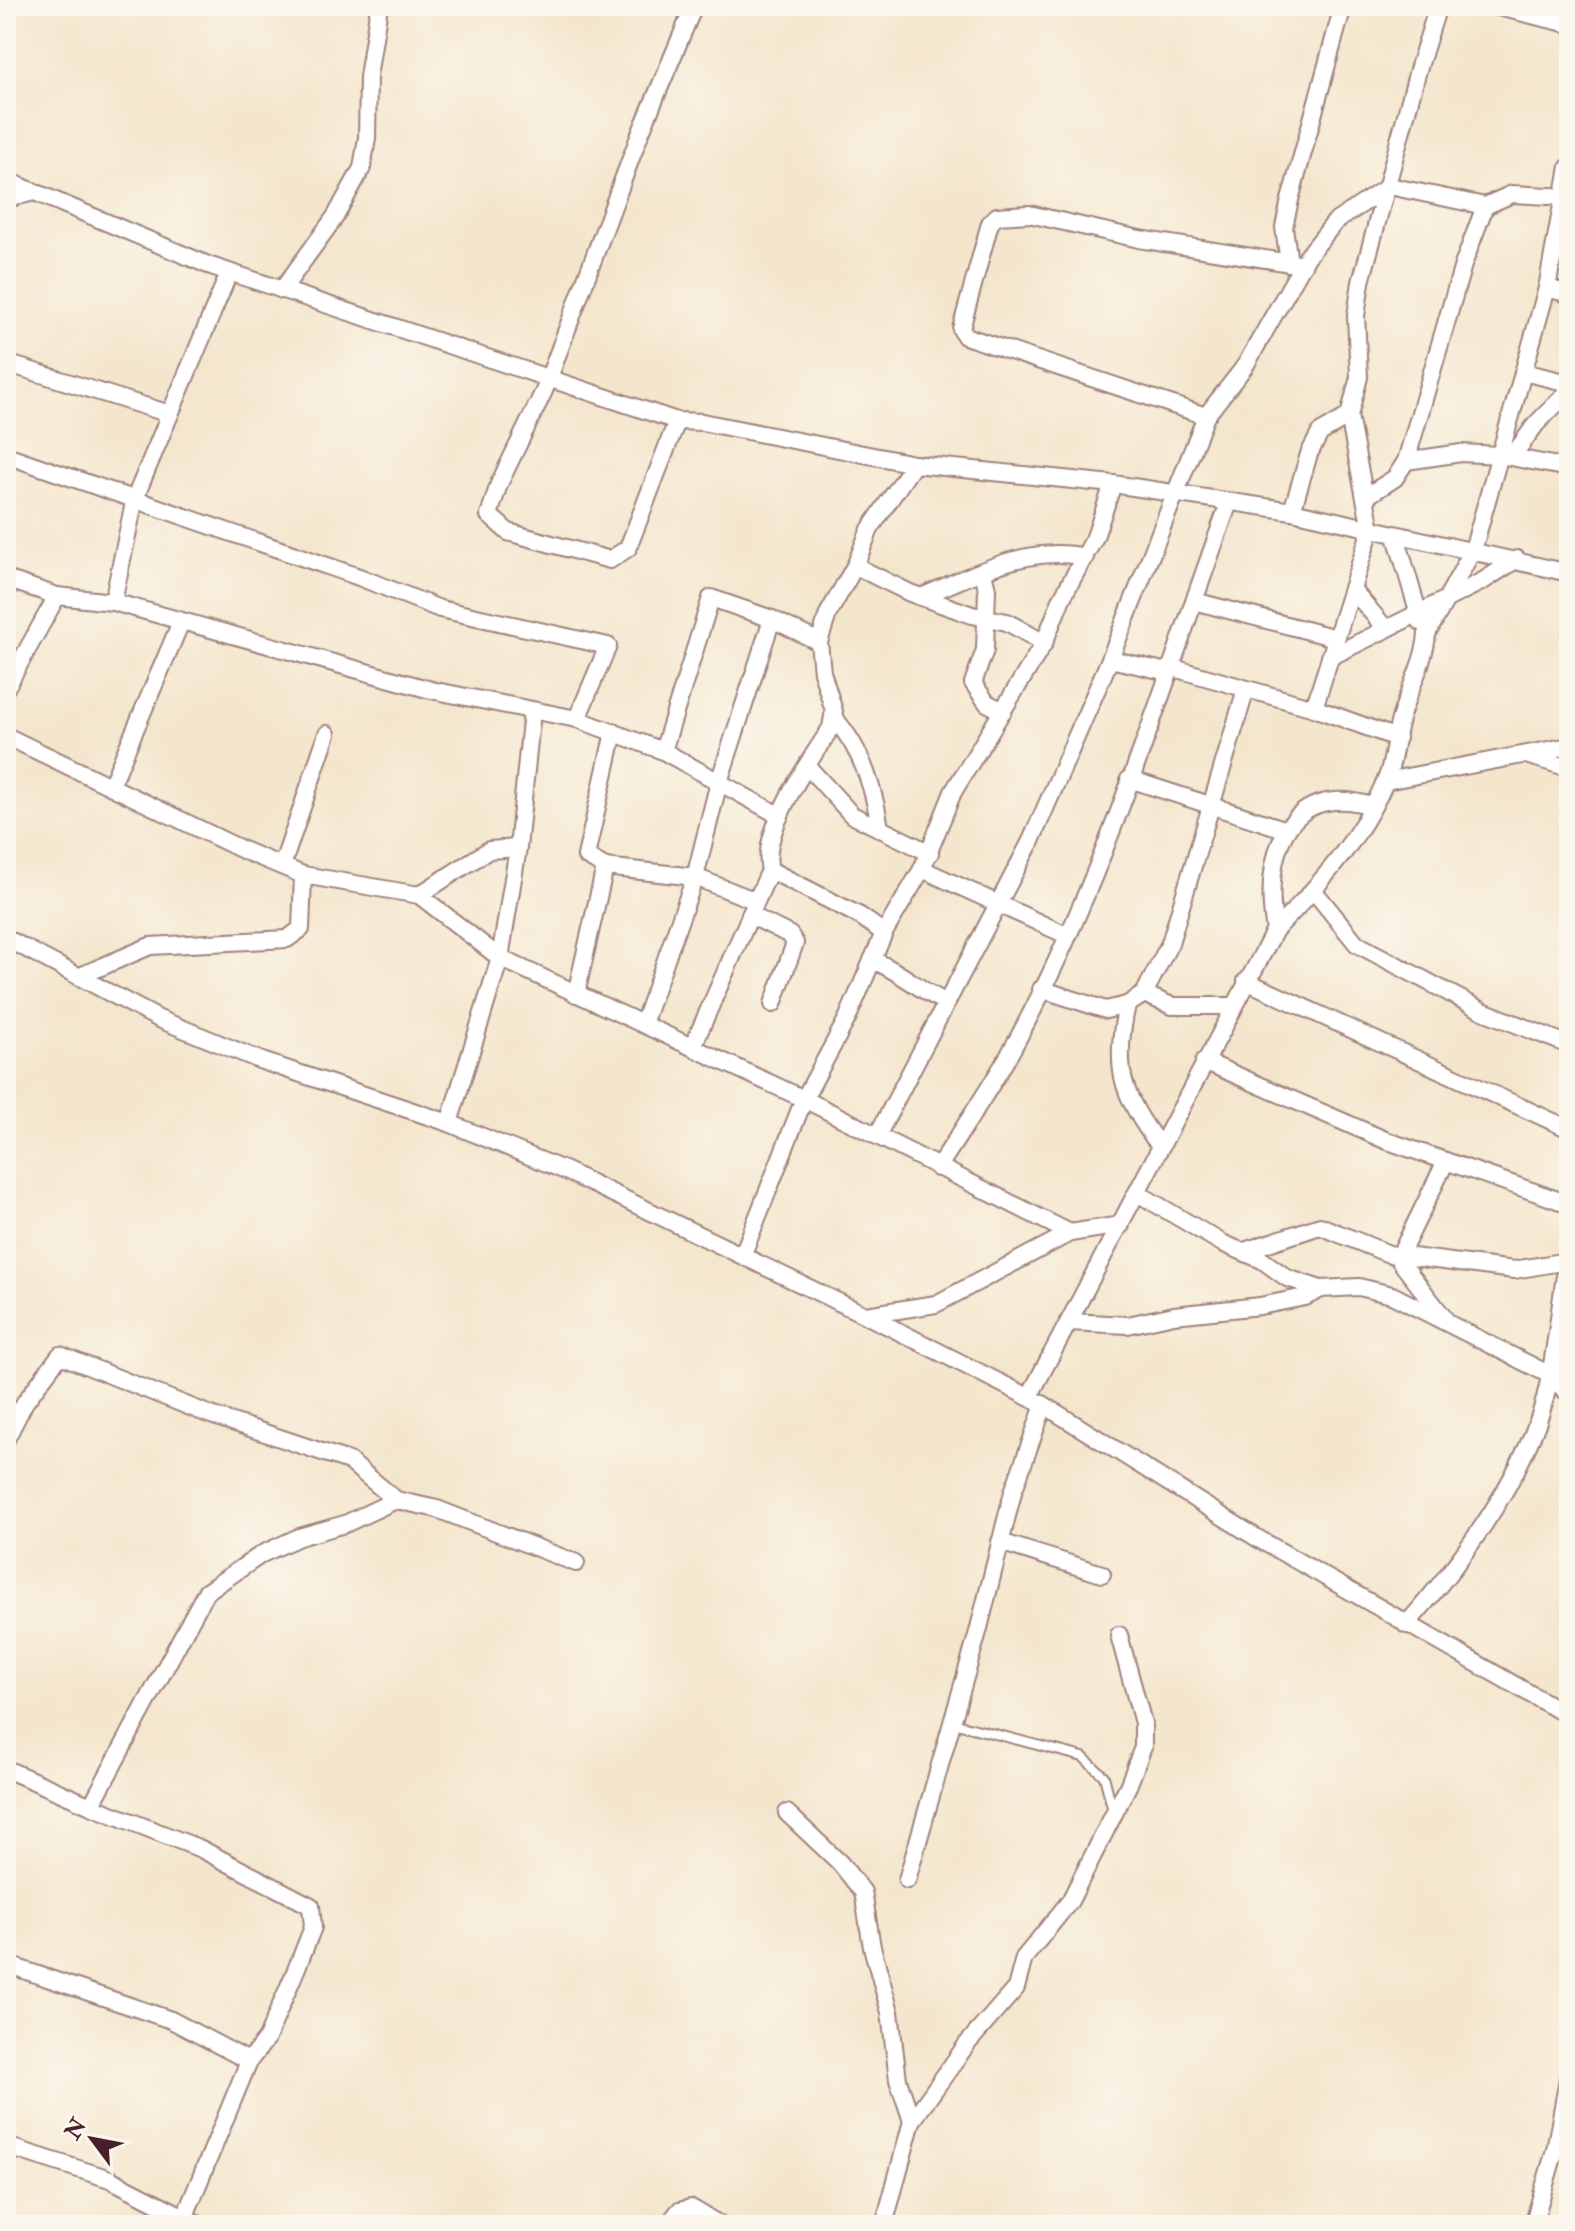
<svg xmlns="http://www.w3.org/2000/svg" width="1575" height="2231" font-family="'IM FELL Double Pica',serif">
<style>
.lines{fill:none;stroke-linecap:round;stroke-linejoin:round}
.lane-casing{stroke:#9f827c;stroke-width:12}
.street-casing{stroke:#9f827c;stroke-width:20}
.lane{stroke:#fff;stroke-width:8}
.street{stroke:#fff;stroke-width:16}
</style>
<rect width="100%" height="100%" fill="#fbf7ec"/>
<filter id="ink" filterUnits="userSpaceOnUse"><feTurbulence type="fractalNoise" baseFrequency=".0125" numOctaves="2"/><feDisplacementMap in="SourceGraphic" scale="16" xChannelSelector="R" yChannelSelector="G"/><feConvolveMatrix kernelMatrix="1 2 1 2 8 2 1 2 1" color-interpolation-filters="sRGB"/></filter>
<filter id="wash" filterUnits="userSpaceOnUse"><feTurbulence type="fractalNoise" baseFrequency=".006" numOctaves="4" result="noise"/><feDisplacementMap in="SourceGraphic" scale="32" xChannelSelector="R" yChannelSelector="G"/><feGaussianBlur stdDeviation="1.8" result="paint"/><feColorMatrix in="noise" values="0 0 0 0 0 0 0 0 0 0 0 0 0 0 0 0 0 1.4 0 .05"/><feComposite in="paint" operator="in"/></filter>
<g filter="url(#wash)">
<rect width="100%" height="100%" fill="#f4e6cd"/>
</g>
<g filter="url(#ink)">
<g class="lines">
<!-- lane casing -->
<g class="lane-casing">
<polyline id="lane" points="953,1723 1083,1757 1104,1776 1113,1811"/>
</g>
<!-- street casing -->
<g class="street-casing">
<g id="street">
<polyline points="1494,6 1569,24"/>
<polyline points="6,180 208,265 677,421 702,422 914,464 1113,484 1292,511 1569,573"/>
<polyline points="6,199 34,192"/>
<polyline points="1289,263 1284,227 1290,200 1343,6"/>
<polyline points="1547,288 1569,294"/>
<polyline points="282,290 335,217 362,168 367,138 368,77 379,6"/>
<polyline points="6,363 170,414"/>
<polyline points="1523,372 1569,383"/>
<polyline points="1206,416 965,336 961,329 990,223 997,216 1029,214 1139,239 1303,265"/>
<polyline points="677,421 628,548 610,560 508,532 489,515 499,484 544,391 640,134 694,6"/>
<polyline points="6,455 359,577 440,609 608,646 577,719"/>
<polyline points="1512,457 1536,424 1569,391"/>
<polyline points="1406,461 1461,453 1500,455 1569,468"/>
<polyline points="1367,496 1395,478 1406,461 1463,265 1485,206"/>
<polyline points="1292,511 1309,454 1320,433 1349,416 1359,377 1356,316 1361,282 1418,70 1438,6"/>
<polyline points="1396,536 1421,622"/>
<polyline points="855,566 910,593 972,615 1007,622 1044,643"/>
<polyline points="983,572 987,589 985,650 973,683 987,703 1003,711"/>
<polyline points="6,579 57,596 113,602 431,690 577,719 663,751 780,816"/>
<polyline points="1352,589 1386,629"/>
<path d="M921,597C973,575 1028,544 1085,557"/>
<polyline points="1194,601 1336,638"/>
<polyline points="113,602 135,498 229,273"/>
<polyline points="1330,657 1483,581 1517,559"/>
<polyline points="1110,659 1168,672"/>
<polyline points="1170,667 1314,708 1397,738"/>
<polyline points="6,688 57,596"/>
<polyline points="1314,708 1371,529 1349,416"/>
<path d="M833,717C861,747 874,788 880,828"/>
<polyline points="6,736 245,851 303,875 419,895 500,958 804,1099 1070,1233 1121,1225"/>
<polyline points="663,751 711,598 772,619"/>
<polyline points="1526,755 1569,768"/>
<polyline points="808,767 852,815 930,853"/>
<polyline points="1129,779 1284,829"/>
<polyline points="1386,781 1569,746"/>
<polyline points="111,786 181,622"/>
<polyline points="282,866 327,734"/>
<polyline points="605,867 586,856 614,732"/>
<polyline points="922,869 1066,935"/>
<polyline points="1314,891 1357,944 1483,1011 1569,1045"/>
<polyline points="419,895 489,850 518,848"/>
<polyline points="750,915 790,935 795,943 773,1004"/>
<path d="M1275,930C1262,861 1284,779 1372,806"/>
<path d="M884,933L860,916L770,870C759,833 810,760 831,728L834,711L822,672L819,642L828,614L855,566L870,529L914,464"/>
<polyline points="6,938 159,1019 262,1061 449,1123 566,1171 886,1325 1044,1405 1257,1538 1569,1716"/>
<path d="M872,960C899,970 920,991 947,1003"/>
<polyline points="80,976 150,946 287,939 301,929 303,875"/>
<polyline points="1246,981 1569,1129"/>
<polyline points="1041,989 1106,1010 1127,1005 1144,994 1170,943 1246,689"/>
<polyline points="576,994 605,867 695,877 719,782 772,619 819,642"/>
<polyline points="1144,994 1172,1006 1232,1006"/>
<path d="M1127,1005C1113,1066 1121,1096 1160,1146"/>
<polyline points="643,1024 695,877 756,901"/>
<polyline points="693,1046 770,870"/>
<polyline points="1204,1061 1385,1140 1569,1204"/>
<polyline points="449,1123 500,958 518,848 532,711"/>
<polyline points="877,1136 1031,841 1110,659 1206,416 1245,366 1307,257 1335,222 1389,186 1485,206 1512,194 1569,197"/>
<polyline points="1446,1161 1400,1255 1400,1261 1448,1323"/>
<path d="M938,1168C962,1130 987,1093 1009,1055C1105,882 1161,688 1229,503"/>
<polyline points="1139,1194 1222,1243 1262,1260 1287,1278 1321,1289 1359,1287 1392,1295 1548,1374 1569,1366"/>
<polyline points="1244,1251 1320,1226 1389,1254 1514,1270 1567,1261"/>
<polyline points="743,1254 804,1099 847,1019 884,933 922,869 953,792 1044,643 1062,598 1095,537 1113,484"/>
<polyline points="866,1315 936,1304 1070,1233"/>
<polyline points="1069,1322 1128,1325 1174,1315 1260,1306 1305,1297 1321,1289"/>
<polyline points="1548,1374 1569,1394"/>
<path d="M1029,1397L1275,930C1318,887 1361,838 1385,782C1395,761 1394,737 1401,716C1409,689 1425,661 1427,634L1473,550L1547,288L1569,167"/>
<polyline points="6,1439 25,1402 60,1355 208,1414 349,1461 396,1500"/>
<polyline points="1000,1542 1102,1574"/>
<path d="M1406,1625C1457,1567 1511,1494 1538,1421C1555,1376 1559,1302 1569,1253"/>
<polyline points="6,1769 91,1806"/>
<polyline points="787,1813 840,1863 863,1892 872,1947 890,2012 898,2080 912,2121"/>
<polyline points="907,1880 978,1632 1013,1492 1044,1405"/>
<polyline points="6,1964 171,2020 249,2061"/>
<polyline points="6,2146 110,2179 200,2225"/>
<polyline points="185,2216 249,2061 267,2038 298,1965 313,1927 311,1906 201,1849 91,1806 206,1592 262,1554 299,1537 345,1524 396,1500 437,1509 576,1563"/>
<polyline points="668,2225 679,2211 691,2208 720,2225"/>
<polyline points="884,2225 912,2121 967,2044 1016,1988 1024,1958 1070,1901 1129,1784 1143,1747 1143,1723 1119,1635"/>
<polyline points="1533,2225 1555,2150 1569,2074"/>
</g>
</g>
<!-- lane -->
<use href="#lane" class="lane"/>
<!-- street -->
<use href="#street" class="street"/>
</g>
</g>
<!-- margin -->
<rect width="1575" height="2231" fill="none" stroke="#fbf7ec" stroke-width="32"/>
<!-- north arrow -->
<g transform="translate(92 2139) rotate(302)" stroke="#fbf7ec" stroke-width="6" paint-order="stroke">
<path d="M0-6L14 30L0 20L-14 30Z" fill="#4a1f2b"/>
<text y="-12" font-size="22" font-weight="bold" text-anchor="middle" fill="#4a1f2b">N</text>
</g>
</svg>
